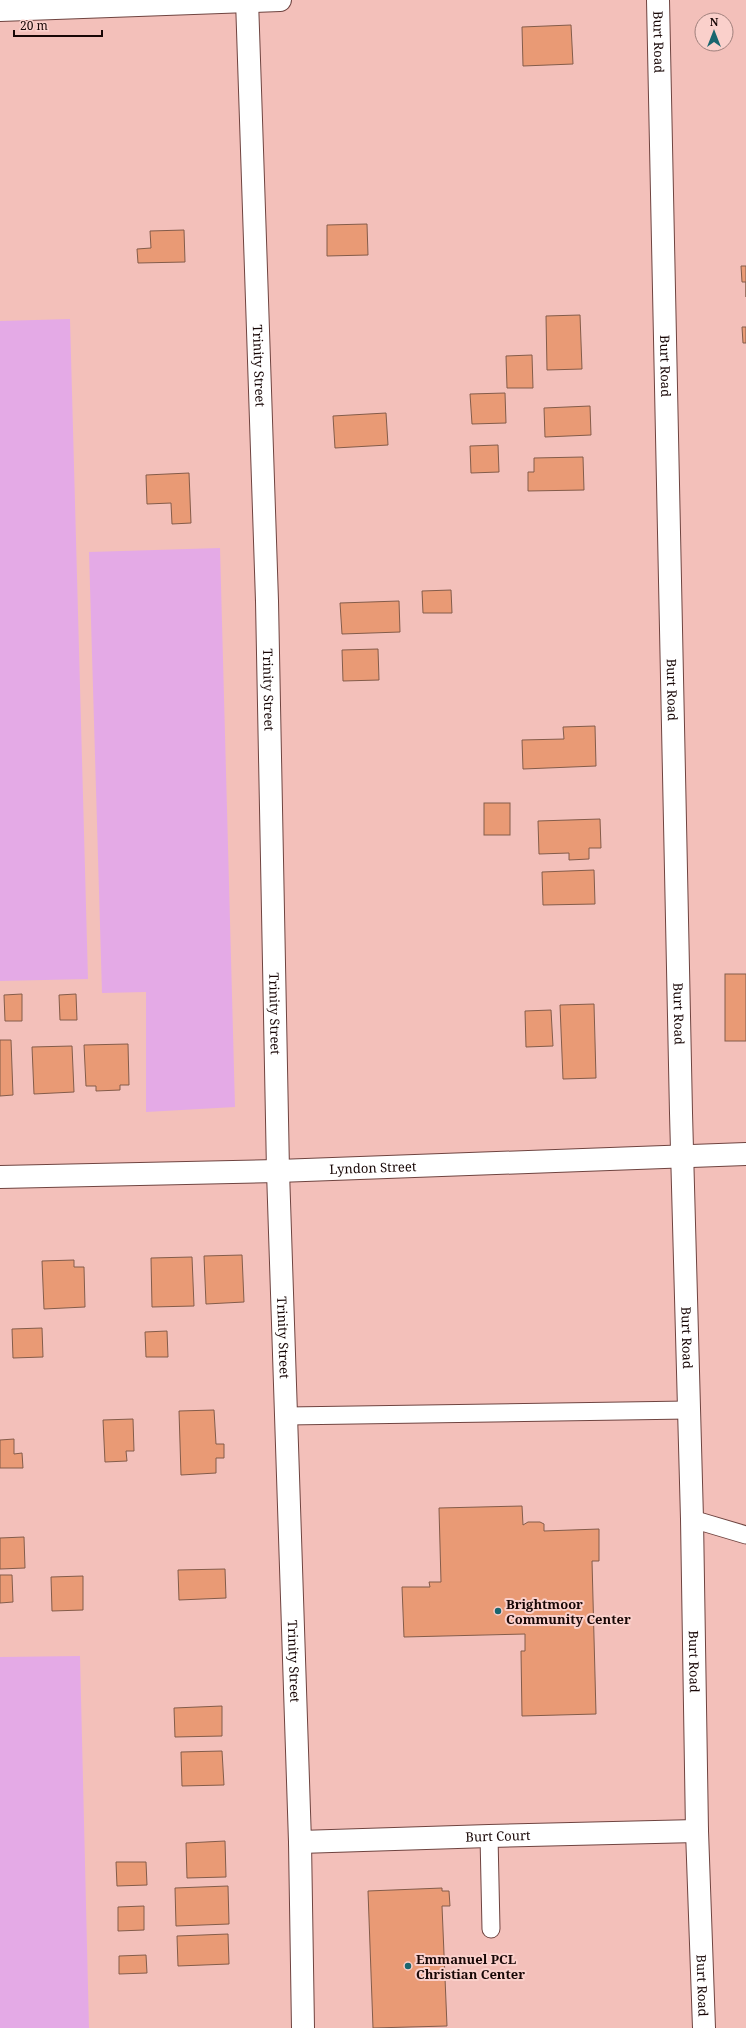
<svg xmlns="http://www.w3.org/2000/svg" width="746" height="2028" font-family="'Noto Serif',serif">
<style>
.green{fill:#e4aae6}
.building{fill:#e99a75;stroke:#845c4a}
.lines{fill:none;stroke-linecap:round;stroke-linejoin:round}
.lane-casing{stroke:#6f4440;stroke-width:19}
.street-casing{stroke:#6f4440;stroke-width:24}
.secondary-casing{stroke:#6f4440;stroke-width:24}
.lane{stroke:#fff;stroke-width:17}
.street{stroke:#fff;stroke-width:22}
.secondary{stroke:#fff;stroke-width:22}
.poi-dot{fill:#1a666f;stroke:#fad0cb;stroke-width:1.5}
.labels{text-anchor:middle;stroke-width:4;stroke-linejoin:round;paint-order:stroke}
.street-label{font-size:13px;fill:#180706;stroke:#fad0cb}
.poi-label{font-size:13px;font-weight:bold;fill:#180706;stroke:#fad0cb;text-anchor:start}
</style>
<rect width="100%" height="100%" fill="#f3c0ba"/>
<!-- green -->
<g class="green">
<polygon points="70,319 88,979 0,981 0,321"/>
<polygon points="220,548 235,1107 146,1112 146,992 102,993 89,552"/>
<polygon points="80,1656 89,2028 0,2028 0,1657"/>
</g>
<!-- building -->
<g class="building">
<polygon points="571,25 573,64 523,66 522,27"/>
<polygon points="367,224 368,255 327,256 327,225"/>
<polygon points="184,230 185,262 138,263 137,249 151,248 150,231"/>
<polygon points="741,266 746,266 746,297 746,282 742,282"/>
<polygon points="580,315 582,369 547,370 546,316"/>
<polygon points="742,327 746,327 746,343 743,343"/>
<polygon points="532,355 533,388 507,388 506,356"/>
<polygon points="505,393 506,423 472,424 470,394"/>
<polygon points="590,406 591,435 545,437 544,408"/>
<polygon points="386,413 388,445 335,448 333,416"/>
<polygon points="498,445 499,472 471,473 470,446"/>
<polygon points="583,457 584,490 528,491 528,472 534,472 534,458"/>
<polygon points="189,473 191,523 172,524 171,503 147,504 146,475"/>
<polygon points="451,590 452,613 423,613 422,591"/>
<polygon points="399,601 400,632 342,634 340,603"/>
<polygon points="378,649 379,680 343,681 342,650"/>
<polygon points="595,726 596,766 523,769 522,740 564,739 563,727"/>
<rect x="484" y="803" width="26" height="32"/>
<polygon points="600,819 601,848 589,848 589,859 569,860 569,853 539,854 538,821"/>
<polygon points="594,870 595,904 543,905 542,872"/>
<rect x="725" y="974" width="21" height="67"/>
<polygon points="22,994 22,1021 5,1021 4,995"/>
<polygon points="76,994 77,1020 60,1020 59,995"/>
<polygon points="594,1004 596,1078 563,1079 560,1005"/>
<polygon points="551,1010 553,1046 526,1047 525,1011"/>
<polygon points="0,1040 11,1040 13,1095 0,1096"/>
<polygon points="128,1044 129,1085 120,1085 120,1090 96,1091 96,1086 86,1086 84,1045"/>
<polygon points="72,1046 74,1092 34,1094 32,1047"/>
<polygon points="242,1255 244,1302 206,1304 204,1256"/>
<polygon points="192,1257 194,1306 152,1307 151,1258"/>
<polygon points="74,1260 74,1267 84,1267 85,1307 44,1309 42,1261"/>
<polygon points="42,1328 43,1357 13,1358 12,1329"/>
<polygon points="167,1331 168,1357 146,1357 145,1332"/>
<polygon points="214,1410 216,1444 224,1444 224,1458 216,1458 216,1473 181,1475 179,1411"/>
<polygon points="133,1419 134,1451 126,1451 127,1461 105,1462 103,1420"/>
<polygon points="14,1439 14,1454 22,1453 23,1468 0,1468 0,1440"/>
<polygon points="522,1506 523,1525 528,1522 540,1522 544,1524 544,1531 599,1529 599,1561 592,1561 596,1714 522,1716 521,1651 525,1651 525,1634 404,1637 402,1587 430,1587 429,1582 441,1582 439,1508"/>
<polygon points="24,1537 25,1568 0,1569 0,1538"/>
<polygon points="225,1569 226,1598 179,1600 178,1570"/>
<polygon points="0,1575 12,1575 13,1602 0,1603"/>
<polygon points="83,1576 83,1610 52,1611 51,1577"/>
<polygon points="222,1706 222,1736 175,1737 174,1708"/>
<polygon points="222,1751 224,1785 182,1786 181,1752"/>
<polygon points="225,1841 226,1877 187,1878 186,1843"/>
<polygon points="116,1862 146,1862 147,1885 117,1886"/>
<polygon points="228,1886 229,1924 176,1926 175,1888"/>
<polygon points="442,1888 442,1891 449,1891 450,1906 442,1906 447,2026 373,2028 368,1891"/>
<polygon points="144,1906 144,1930 118,1931 118,1907"/>
<polygon points="228,1934 229,1964 178,1966 177,1936"/>
<polygon points="146,1955 147,1973 119,1974 119,1956"/>
</g>
<g class="lines">
<!-- lane casing -->
<g class="lane-casing">
<g id="lane">
<polyline points="287,1416 688,1410"/>
<polyline points="692,1519 746,1535"/>
<polyline points="489,1836 491,1929"/>
</g>
</g>
<!-- street casing -->
<g class="street-casing">
<g id="street">
<path id="s1" d="M247,0L267,601L278,1171L300,1842L303,2028"/>
<polyline points="0,10 280,0"/>
<path id="s2" d="M0,1177L278,1171L746,1154"/>
<path id="s3" d="M300,1842L489,1836L697,1831"/>
</g>
</g>
<!-- secondary casing -->
<g class="secondary-casing">
<g id="secondary">
<path id="s4" d="M658,0L681,1113L692,1519L697,1831L704,2028"/>
</g>
</g>
<!-- lane -->
<use href="#lane" class="lane"/>
<!-- street -->
<use href="#street" class="street"/>
<!-- secondary -->
<use href="#secondary" class="secondary"/>
</g>
<!-- markers -->
<g class="poi-dot">
<circle cx="498" cy="1611" r="4"/>
<circle cx="408" cy="1966" r="4"/>
</g>
<g class="labels">
<!-- street labels -->
<g class="street-label">
<text dy="5" stroke="none"><textPath href="#s4" startOffset="42">Burt Road</textPath></text>
<text dy="5" stroke="none"><textPath href="#s1" startOffset="366">Trinity Street</textPath></text>
<text dy="5" stroke="none"><textPath href="#s4" startOffset="366">Burt Road</textPath></text>
<text dy="5" stroke="none"><textPath href="#s1" startOffset="690">Trinity Street</textPath></text>
<text dy="5" stroke="none"><textPath href="#s4" startOffset="690">Burt Road</textPath></text>
<text dy="5" stroke="none"><textPath href="#s1" startOffset="1014">Trinity Street</textPath></text>
<text dy="5" stroke="none"><textPath href="#s4" startOffset="1014">Burt Road</textPath></text>
<text dy="5" stroke="none"><textPath href="#s2" startOffset="373">Lyndon Street</textPath></text>
<text dy="5" stroke="none"><textPath href="#s1" startOffset="1338">Trinity Street</textPath></text>
<text dy="5" stroke="none"><textPath href="#s4" startOffset="1338">Burt Road</textPath></text>
<text dy="5" stroke="none"><textPath href="#s1" startOffset="1662">Trinity Street</textPath></text>
<text dy="5" stroke="none"><textPath href="#s4" startOffset="1662">Burt Road</textPath></text>
<text dy="5" stroke="none"><textPath href="#s3" startOffset="198">Burt Court</textPath></text>
<text dy="5" stroke="none"><textPath href="#s4" startOffset="1986">Burt Road</textPath></text>
</g>
<!-- poi labels -->
<g class="poi-label">
<text x="506" y="1609">Brightmoor<tspan x="506" dy="15">Community Center</tspan></text>
<text x="416" y="1964">Emmanuel PCL<tspan x="416" dy="15">Christian Center</tspan></text>
</g>
</g>
<!-- north arrow -->
<g transform="translate(714 32)"><circle r="19" fill="#fad0cb" stroke="#a0807c"/>
<path d="M0-3L7 15L0 10L-7 15Z" fill="#1a666f"/>
<text y="-6" font-size="11" font-weight="bold" text-anchor="middle" fill="#180706">N</text>
</g>
<!-- scale -->
<path d="M14 30v6h88v-6" fill="none" stroke="#180706" stroke-width="2"/>
<text x="20" y="30" font-size="12" fill="#180706" stroke="#fad0cb" stroke-width="3" paint-order="stroke">20 m</text>
</svg>
